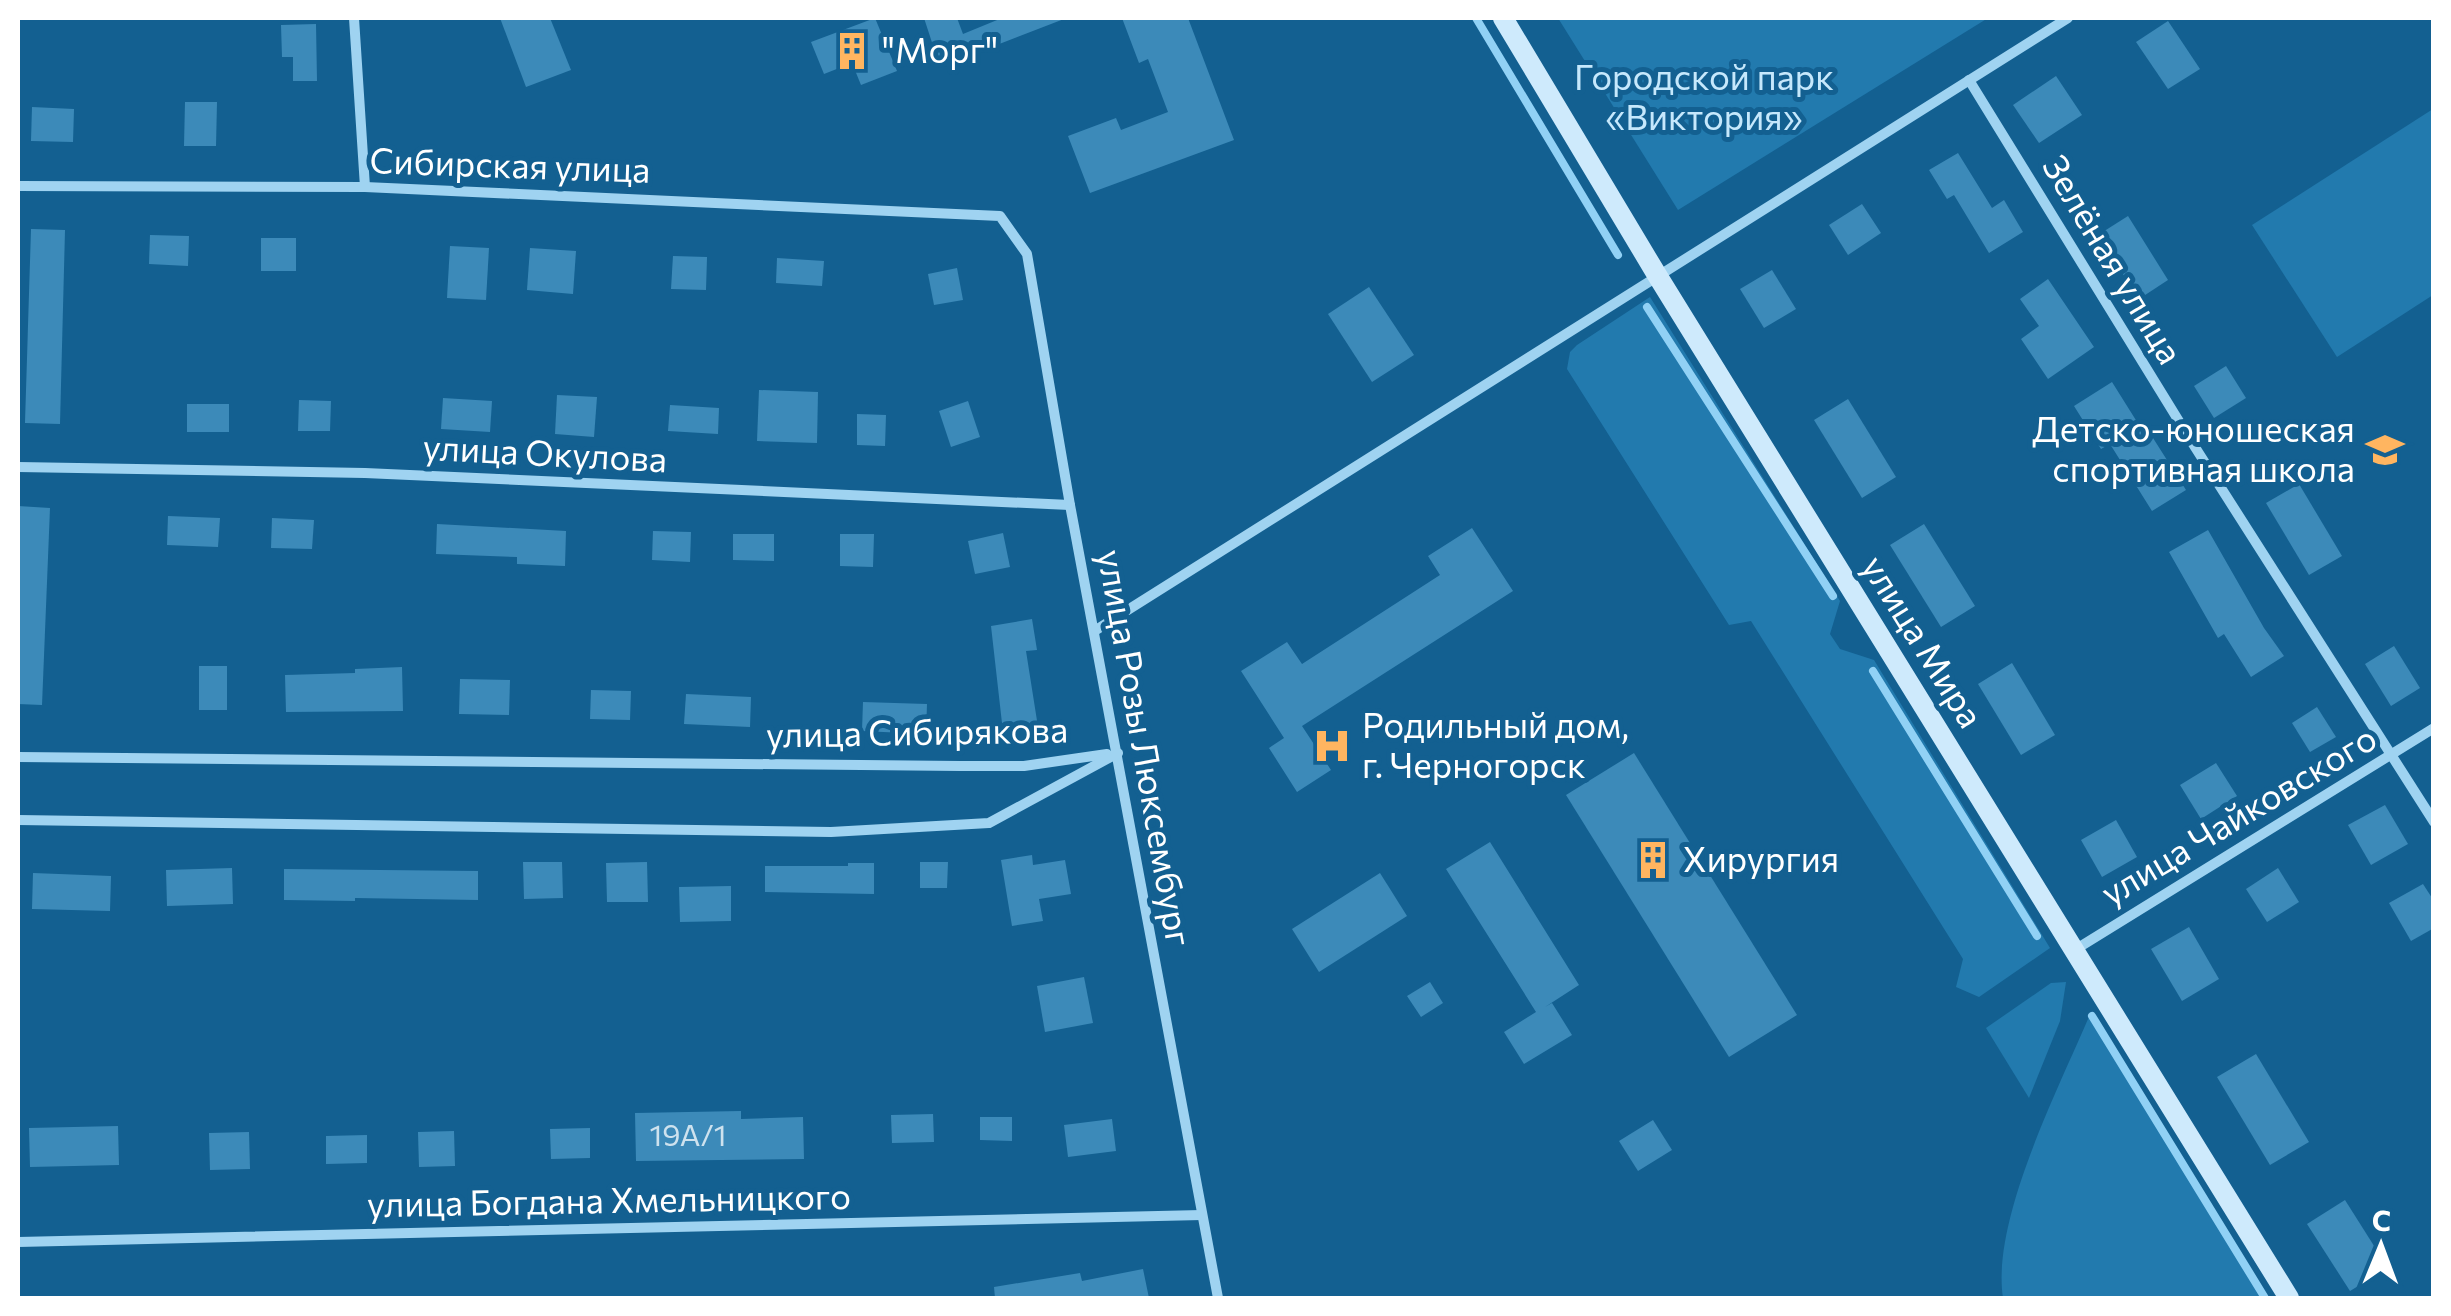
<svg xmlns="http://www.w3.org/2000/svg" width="2451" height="1316" font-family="Commissioner,sans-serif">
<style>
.green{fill:#227aae}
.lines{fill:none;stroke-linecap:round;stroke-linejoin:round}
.stream{stroke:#91d1f5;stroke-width:8}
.building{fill:#3c8ab9}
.street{stroke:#9fd3f1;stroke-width:10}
.secondary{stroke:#ceeafc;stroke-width:20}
.labels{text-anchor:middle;stroke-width:10;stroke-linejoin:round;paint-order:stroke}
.number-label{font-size:30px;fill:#cee2ee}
.poi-label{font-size:35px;fill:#fff;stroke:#136091;text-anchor:start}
.park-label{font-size:35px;fill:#c6e8fc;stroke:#136091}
.street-label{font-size:35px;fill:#fff;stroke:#136091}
</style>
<rect width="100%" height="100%" fill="#136091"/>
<!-- green -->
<g class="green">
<polygon points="1558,18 1988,18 1678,210"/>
<polygon points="2433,109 2433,295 2337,357 2252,225"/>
<polygon points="1650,297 1840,601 1830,634 1840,649 1874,660 2050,948 1979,997 1956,987 1963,959 1751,621 1729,625 1567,369 1570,352 1577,345"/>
<polygon points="2066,982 2060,1021 2029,1098 1986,1028 2051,983"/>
<path d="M2091,1012L2268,1298H2003C1991,1219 2059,1088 2091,1012Z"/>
</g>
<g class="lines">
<!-- stream -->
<g class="stream">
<polyline points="1476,18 1618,255"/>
<polyline points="1647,307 1833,596"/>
<polyline points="1873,671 2037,936"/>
<polyline points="2092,1016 2265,1298"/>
</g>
</g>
<!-- building -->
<g class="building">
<polygon points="500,18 550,18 571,70 526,87"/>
<polygon points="875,18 897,71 861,85 852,63 824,74 811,42"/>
<polygon points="924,18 957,18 963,34 1002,18 1064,19 940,67"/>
<polygon points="1122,18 1188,18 1234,140 1090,193 1068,136 1116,118 1121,130 1168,112 1148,59 1139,63"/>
<polygon points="2168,21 2200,69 2168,89 2136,42"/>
<polygon points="316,24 317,81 293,81 293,57 282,57 281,25"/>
<polygon points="2056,76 2082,115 2039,143 2013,105"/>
<polygon points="185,102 217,102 216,146 184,146"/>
<polygon points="32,107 74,109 73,142 31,141"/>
<polygon points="1958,153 1992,208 2004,200 2023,232 1989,253 1954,195 1947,199 1929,170"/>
<polygon points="1862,204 1881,233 1848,255 1829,225"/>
<polygon points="2128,216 2168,280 2139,299 2098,235"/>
<polygon points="31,229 65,230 60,424 25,423"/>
<polygon points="150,235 189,236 188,266 149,264"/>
<rect x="261" y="238" width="35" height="33"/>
<polygon points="450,246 489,248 486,300 447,298"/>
<polygon points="530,248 576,251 573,294 527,290"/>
<polygon points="673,256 707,257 706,290 671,289"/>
<polygon points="777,258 824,261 822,286 776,283"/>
<polygon points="957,268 963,300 934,305 928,274"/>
<polygon points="1772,270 1796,309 1764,328 1740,289"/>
<polygon points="2048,279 2094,347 2048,379 2021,339 2039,326 2020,299"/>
<polygon points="1369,287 1414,355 1372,382 1328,314"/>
<polygon points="2226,366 2246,398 2214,418 2194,386"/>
<polygon points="2112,382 2149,441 2153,438 2186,490 2152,511 2110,444 2101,449 2074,406"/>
<polygon points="759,390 818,392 817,443 757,441"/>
<polygon points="557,395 597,397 594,437 555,434"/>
<polygon points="443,398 492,401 490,432 441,429"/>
<polygon points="1848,399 1896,477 1862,498 1814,420"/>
<polygon points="299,400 331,401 330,431 298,431"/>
<polygon points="968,401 980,437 951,447 939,411"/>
<rect x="187" y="404" width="42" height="28"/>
<polygon points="670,405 719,408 718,434 668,431"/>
<polygon points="857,414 886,415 885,446 857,445"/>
<polygon points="2299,484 2342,556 2309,575 2266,503"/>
<polygon points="18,506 50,508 42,705 18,704"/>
<polygon points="168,516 220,518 218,547 167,545"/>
<polygon points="272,518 314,520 312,549 271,548"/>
<polygon points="437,524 566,531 565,566 517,564 517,557 436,554"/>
<polygon points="1924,524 1975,606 1941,627 1890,545"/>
<polygon points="1472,528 1513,591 1302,726 1331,770 1297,792 1269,748 1284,738 1241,671 1287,642 1302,664 1440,575 1428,556"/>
<polygon points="2208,530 2264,628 2284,656 2251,677 2224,634 2218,638 2169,552"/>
<polygon points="653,531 691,532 690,562 652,560"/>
<polygon points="1003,533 1010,567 975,574 968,541"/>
<polygon points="733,534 774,534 774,561 733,560"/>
<polygon points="840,534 874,534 873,567 840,566"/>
<polygon points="1032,619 1037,650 1026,651 1038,727 1003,732 991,626"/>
<polygon points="2394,646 2420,688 2391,706 2365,664"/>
<polygon points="2012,663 2055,735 2021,755 1978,684"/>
<rect x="199" y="666" width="28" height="44"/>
<polygon points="402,667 403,711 286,712 285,675 355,673 355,669"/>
<polygon points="460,679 510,680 509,715 459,714"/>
<polygon points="591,690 631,691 630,720 590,719"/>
<polygon points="686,694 751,697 750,727 684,724"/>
<polygon points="863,702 927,704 926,734 862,731"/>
<polygon points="2317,707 2336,737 2310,752 2292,723"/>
<polygon points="1634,753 1797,1015 1729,1057 1566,795"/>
<polygon points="2216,763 2237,796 2201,819 2180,785"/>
<polygon points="2385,805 2408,844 2371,865 2348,825"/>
<polygon points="2116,820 2137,857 2102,877 2081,840"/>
<polygon points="1490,842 1579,985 1545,1007 1552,1003 1572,1035 1524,1064 1504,1032 1536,1012 1446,869"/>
<polygon points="1032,855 1033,865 1065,860 1071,894 1039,899 1043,921 1012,926 1001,860"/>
<polygon points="523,862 562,862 563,898 524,899"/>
<polygon points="647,862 648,902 607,902 606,863"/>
<polygon points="920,862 948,862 947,888 920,888"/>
<polygon points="848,863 874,863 874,894 765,892 765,866 848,866"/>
<polygon points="232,868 233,904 167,906 166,870"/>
<polygon points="2278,868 2299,902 2267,922 2246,889"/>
<polygon points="284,869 478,871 478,900 355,898 355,901 284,900"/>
<polygon points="33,873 111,876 110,911 32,909"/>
<polygon points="1380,873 1407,916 1319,972 1292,929"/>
<polygon points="2423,884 2434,901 2434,928 2411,941 2389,903"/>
<polygon points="731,886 731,921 680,922 679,887"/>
<polygon points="2189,927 2219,979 2182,1001 2151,949"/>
<polygon points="1084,977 1093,1023 1045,1032 1037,986"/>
<polygon points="1430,982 1443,1003 1421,1017 1407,996"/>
<polygon points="2256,1054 2309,1142 2270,1165 2217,1077"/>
<polygon points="741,1111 741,1119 803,1117 804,1159 636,1161 635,1113"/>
<polygon points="933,1114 934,1142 892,1143 891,1115"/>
<polygon points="980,1117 1012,1117 1012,1141 980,1140"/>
<polygon points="1112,1119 1116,1151 1068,1157 1064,1125"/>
<polygon points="1653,1120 1672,1150 1638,1171 1619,1141"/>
<polygon points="118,1126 119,1165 30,1167 29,1128"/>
<polygon points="590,1128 590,1158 551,1159 550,1129"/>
<polygon points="454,1131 455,1166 419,1167 418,1132"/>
<polygon points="249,1132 250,1169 210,1170 209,1133"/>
<polygon points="367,1135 367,1163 326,1164 326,1136"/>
<polygon points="2345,1200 2388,1268 2350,1291 2307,1224"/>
<polygon points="1143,1269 1149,1298 995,1298 994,1287 1080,1273 1082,1281"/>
</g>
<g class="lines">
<!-- street -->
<g class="street">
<polyline points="354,18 365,187"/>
<polyline points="1969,80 2193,444 2434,822"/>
<polyline points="18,186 365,187 1000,216 1027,254 1070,505 1218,1298"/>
<polyline points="18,467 365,473 1070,505"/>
<polyline points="1096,630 2068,18"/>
<polyline points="18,757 960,766 1024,766 1107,754"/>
<polyline points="18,820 831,832 989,823 1118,753"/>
<polyline points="2073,951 2434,728"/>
<polyline points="18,1242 1202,1215"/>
</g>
<!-- secondary -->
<polyline class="secondary" points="1503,18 1657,275 2289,1298"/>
</g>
<!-- icons -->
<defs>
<g id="building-bare" transform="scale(3)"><path d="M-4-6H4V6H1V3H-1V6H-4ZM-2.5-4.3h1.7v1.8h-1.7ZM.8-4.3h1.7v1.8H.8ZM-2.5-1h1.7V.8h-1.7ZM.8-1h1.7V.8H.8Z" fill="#ffb560" stroke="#136091" stroke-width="2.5" paint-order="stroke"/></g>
<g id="school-bare" transform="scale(3)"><path d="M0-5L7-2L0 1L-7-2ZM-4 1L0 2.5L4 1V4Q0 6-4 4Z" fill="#ffb560" stroke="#136091" stroke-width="2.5" paint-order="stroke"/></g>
<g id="hospital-bare" transform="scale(3)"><path d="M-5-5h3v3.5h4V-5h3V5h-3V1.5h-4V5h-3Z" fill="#ffb560" stroke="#136091" stroke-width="2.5" paint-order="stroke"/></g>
</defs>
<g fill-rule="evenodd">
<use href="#building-bare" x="852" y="51"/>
<use href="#school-bare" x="2385" y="450"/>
<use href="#hospital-bare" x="1332" y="746"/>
<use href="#building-bare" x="1653" y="860"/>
</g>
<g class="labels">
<!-- number labels -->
<g class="number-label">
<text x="688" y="1146">19А/1</text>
</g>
<!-- poi labels -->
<g class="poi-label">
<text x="882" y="63">"Морг"</text>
<text x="2355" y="442" text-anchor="end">Детско-юношеская<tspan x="2355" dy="40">спортивная школа</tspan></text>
<text x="1362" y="738">Родильный дом,<tspan x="1362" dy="40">г. Черногорск</tspan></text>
<text x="1683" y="872">Хирургия</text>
</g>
<!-- park labels -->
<g class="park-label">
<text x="1704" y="90">Городской парк<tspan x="1704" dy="40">«Виктория»</tspan></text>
</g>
<!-- street labels -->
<g class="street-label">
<text transform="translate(510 166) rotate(2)" y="12">Сибирская улица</text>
<text transform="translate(2112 260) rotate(59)" y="12">Зелёная улица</text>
<text transform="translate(545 454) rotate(3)" y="12">улица Окулова</text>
<text transform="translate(1922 642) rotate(58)" y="12">улица Мира</text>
<text transform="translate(917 733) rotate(-1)" y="12">улица Сибирякова</text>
<text transform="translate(1144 748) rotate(80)" y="12">улица Розы Люксембург</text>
<text transform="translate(2239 816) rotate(-31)" y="12">улица Чайковского</text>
<text transform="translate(609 1201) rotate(-1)" y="12">улица Богдана Хмельницкого</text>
</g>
</g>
<!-- border -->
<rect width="2451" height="1316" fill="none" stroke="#ffffff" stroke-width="40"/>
<!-- north arrow -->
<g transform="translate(2381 1246) rotate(1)" stroke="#136091" stroke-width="8" paint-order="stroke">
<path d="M0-8L18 38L0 25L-18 38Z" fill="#ffffff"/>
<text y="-15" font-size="28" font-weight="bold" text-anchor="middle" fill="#ffffff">С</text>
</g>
</svg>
